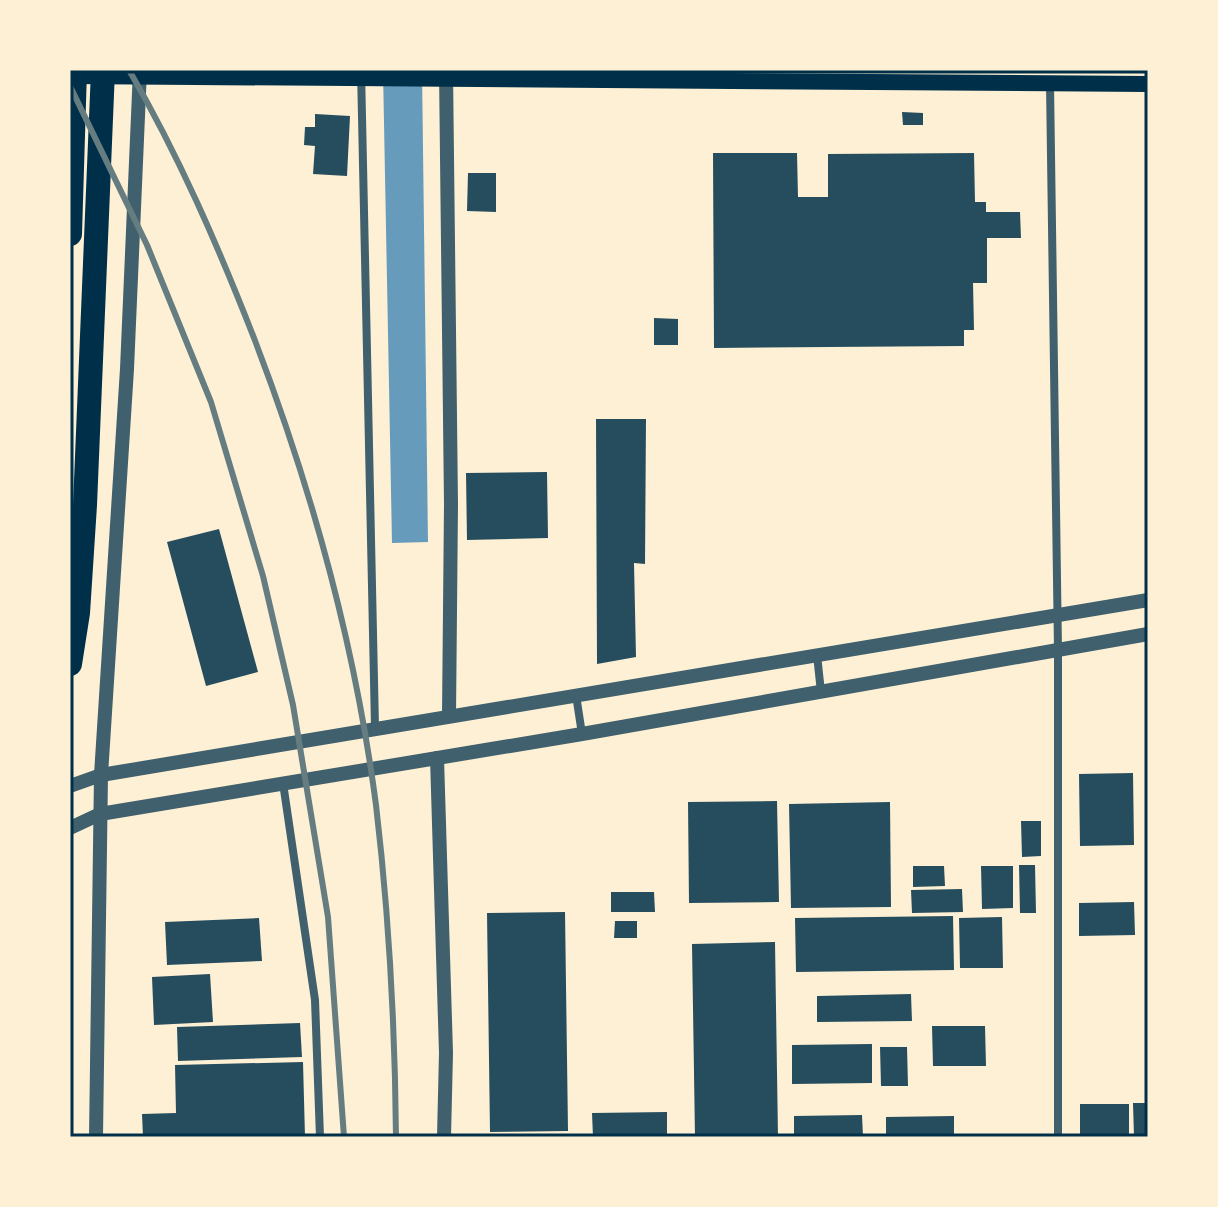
<svg xmlns="http://www.w3.org/2000/svg" width="1218" height="1207" font-family="'DejaVu Sans',sans-serif">
<style>
.water{fill:#669bbc}
.building{fill:#264d5e}
.lines{fill:none;stroke-linecap:round;stroke-linejoin:round}
.minor{stroke:#3f606c;stroke-width:8}
.tertiary{stroke:#3f606c;stroke-width:14}
.secondary{stroke:#003049;stroke-width:16}
.motorway{stroke:#003049;stroke-width:24}
.rail{stroke:#657d81;stroke-width:6}
.neatline{fill:none;stroke:#003049;stroke-width:3}
</style>
<rect width="100%" height="100%" fill="#fdf0d5"/>
<!-- water -->
<polygon class="water" points="383,70 422,70 428,542 392,543"/>
<!-- building -->
<g class="building">
<polygon points="902,112 923,113 923,125 903,125"/>
<polygon points="315,114 350,116 347,176 313,174 315,146 304,145 305,127 315,127"/>
<polygon points="713,153 797,153 798,197 828,197 828,154 974,153 975,202 986,202 986,212 1020,212 1021,238 987,238 987,283 973,283 974,330 964,330 964,346 714,348"/>
<polygon points="468,173 496,173 496,212 467,211"/>
<polygon points="654,318 678,319 678,345 654,345"/>
<polygon points="596,419 646,419 645,564 634,563 636,657 597,664"/>
<polygon points="547,472 548,538 467,540 466,473"/>
<polygon points="219,529 258,672 206,686 167,542"/>
<polygon points="1133,773 1134,845 1080,846 1079,774"/>
<polygon points="777,801 779,902 689,903 688,802"/>
<polygon points="890,802 891,907 791,908 789,804"/>
<polygon points="1021,821 1041,821 1041,856 1022,857"/>
<polygon points="1019,865 1035,865 1036,913 1020,913"/>
<polygon points="913,866 944,866 945,886 913,887"/>
<polygon points="981,866 1013,866 1013,908 982,909"/>
<polygon points="962,889 963,912 912,913 911,890"/>
<polygon points="611,892 654,892 655,912 611,912"/>
<polygon points="1134,902 1135,935 1079,936 1079,903"/>
<polygon points="565,912 568,1131 490,1132 487,913"/>
<polygon points="953,916 954,970 796,972 795,918"/>
<polygon points="1002,917 1003,968 960,968 959,918"/>
<polygon points="259,918 262,961 167,965 165,922"/>
<polygon points="615,921 637,921 637,938 614,938"/>
<polygon points="775,942 778,1137 695,1137 692,944"/>
<polygon points="210,974 213,1022 154,1025 152,977"/>
<polygon points="911,994 912,1021 817,1022 817,996"/>
<polygon points="300,1023 302,1057 178,1061 177,1027"/>
<polygon points="932,1026 985,1026 986,1066 933,1066"/>
<polygon points="872,1044 872,1083 792,1084 792,1045"/>
<polygon points="880,1047 907,1047 908,1086 881,1086"/>
<polygon points="303,1062 305,1137 232,1137 232,1134 143,1137 142,1114 176,1113 175,1065"/>
<polygon points="1133,1103 1148,1103 1148,1137 1134,1137"/>
<rect x="1080" y="1104" width="49" height="33"/>
<polygon points="667,1112 667,1137 593,1137 592,1113"/>
<polygon points="862,1115 863,1137 794,1137 794,1116"/>
<polygon points="954,1116 954,1137 886,1137 886,1117"/>
</g>
<g class="lines">
<!-- minor -->
<g class="minor">
<polyline points="361,70 375,727"/>
<polyline points="1050,84 1058,650 1058,1137"/>
<polyline points="817,655 821,692"/>
<polyline points="576,695 582,734"/>
<polyline points="283,783 315,1000 320,1137"/>
</g>
<!-- tertiary -->
<g class="tertiary">
<polyline points="446,70 451,504 449,716"/>
<polyline points="437,758 446,1053 444,1137"/>
<polyline points="70,786 101,775 1148,600"/>
<polyline points="70,828 100,814 582,734 1148,634"/>
<polyline points="96,1137 101,775 127,369 140,70"/>
</g>
<!-- secondary -->
<polyline class="secondary" points="70,76 1148,84"/>
<!-- motorway -->
<g class="motorway">
<polyline points="70,234 75,70"/>
<polyline points="70,664 78,613 85,505 103,70"/>
</g>
<!-- rail -->
<g class="rail">
<path d="M129,70C179,156 218,246 254,338C312,489 355,645 376,805C389,915 395,1027 396,1137"/>
<polyline points="70,86 147,245 211,402 263,576 293,705 328,917 344,1137"/>
</g>
</g>
<!-- border -->
<rect width="1218" height="1207" fill="none" stroke="#fdf0d5" stroke-width="144"/>
<rect x="72" y="72" width="1074" height="1063" class="neatline"/>
</svg>
